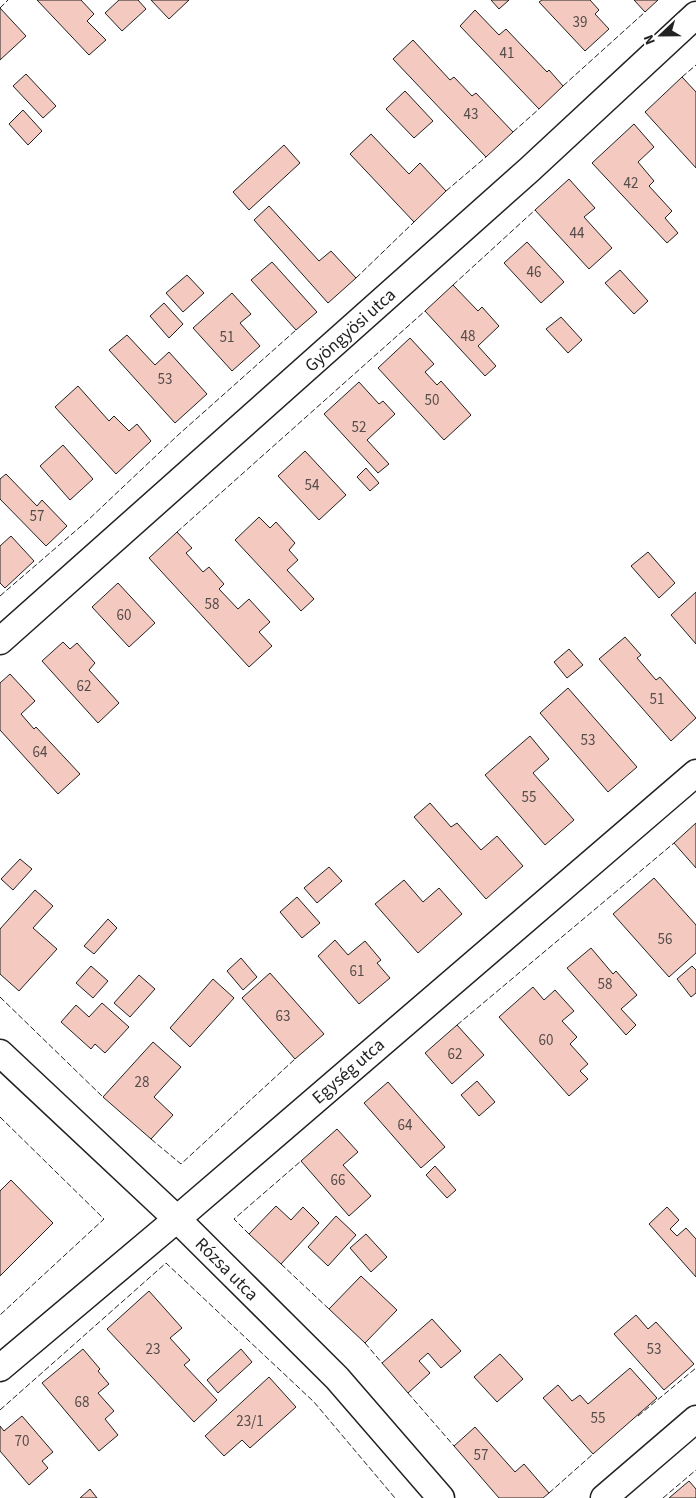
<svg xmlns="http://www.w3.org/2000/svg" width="696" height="1498" font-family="'Source Sans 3',sans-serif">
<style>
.building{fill:#f3c9c0;stroke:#222}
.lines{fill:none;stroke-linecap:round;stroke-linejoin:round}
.minor-casing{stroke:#222;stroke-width:29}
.minor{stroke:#fff;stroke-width:26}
.fence{stroke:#222;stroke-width:1;stroke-dasharray:6 2.5;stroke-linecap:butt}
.labels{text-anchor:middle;stroke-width:4;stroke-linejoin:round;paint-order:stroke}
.number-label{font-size:15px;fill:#564c4a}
.street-label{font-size:18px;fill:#222;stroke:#fff}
</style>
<rect width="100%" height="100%" fill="#fff"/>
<!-- building -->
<g class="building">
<polygon points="37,0 81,0 94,14 87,21 106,40 89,55"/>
<polygon points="119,0 138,0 146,9 122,31 105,13"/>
<polygon points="151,0 189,0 169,19"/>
<polygon points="491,0 509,0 499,9"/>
<polygon points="542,0 590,0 599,10 595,14 609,29 585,51 539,2"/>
<polygon points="634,0 658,0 645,12"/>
<polygon points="0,8 26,36 0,60"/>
<polygon points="475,10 499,35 506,29 547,72 549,70 563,86 539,109 460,26"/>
<polygon points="413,40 450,80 454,77 472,96 476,93 513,132 486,157 393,59"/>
<polygon points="26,74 56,106 43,118 13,86"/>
<polygon points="682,77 696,92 696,168 645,112"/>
<polygon points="405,91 433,121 414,138 386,109"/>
<polygon points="23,110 42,131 28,145 9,124"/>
<polygon points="634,124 654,147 638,162 654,181 649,186 672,211 665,218 678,233 667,243 592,163"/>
<polygon points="371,134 409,174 420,163 446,191 414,222 350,154"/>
<polygon points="284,145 300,163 249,210 233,192"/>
<polygon points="569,179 595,208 584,217 612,248 589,269 535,210"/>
<polygon points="269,206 319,261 331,251 356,278 328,303 254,220"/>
<polygon points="527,242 564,282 541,303 504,263"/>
<polygon points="272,262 317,312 296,330 251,280"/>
<polygon points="620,270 648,301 634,314 605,283"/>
<polygon points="187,275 204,293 183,312 166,293"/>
<polygon points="453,285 478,311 482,307 499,326 478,346 496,366 485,376 425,311"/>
<polygon points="232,293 251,314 240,323 260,346 232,371 193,328"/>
<polygon points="164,303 183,324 169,338 150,316"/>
<polygon points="561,317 582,340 568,353 546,329"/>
<polygon points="127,335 155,365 169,352 207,394 175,423 109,350"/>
<polygon points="410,338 434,364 425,372 437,385 441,381 471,415 444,440 378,368"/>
<polygon points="359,382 379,404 383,401 395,414 367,440 389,464 378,473 324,414"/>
<polygon points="78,386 109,421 114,416 129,431 137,424 151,441 116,474 55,407"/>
<polygon points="63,445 93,479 70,500 40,466"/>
<polygon points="305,451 346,495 319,520 278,476"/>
<polygon points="366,468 379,483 370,491 357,477"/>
<polygon points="6,474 37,506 42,500 67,526 46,546 0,499 0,479"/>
<polygon points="259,517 270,528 276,522 295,543 289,550 298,560 287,570 314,599 301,611 235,540"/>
<polygon points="177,532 192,548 186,553 203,572 209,567 224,584 219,589 238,609 249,599 270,622 259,632 272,646 249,667 149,558"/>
<polygon points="11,536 34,561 5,588 0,583 0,546"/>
<polygon points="648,552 675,583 659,598 631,566"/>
<polygon points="118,583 155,623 129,647 92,607"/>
<polygon points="696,592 696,644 671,615"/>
<polygon points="625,637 641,655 637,658 656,680 660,677 696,718 671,741 599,659"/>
<polygon points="63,642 70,649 77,643 95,663 89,670 119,703 98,723 42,661"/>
<polygon points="569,649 583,665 567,678 554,662"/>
<polygon points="10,674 35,701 21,714 34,729 36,727 80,774 58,794 0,730 0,683"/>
<polygon points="568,688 637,767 608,792 540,713"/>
<polygon points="530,736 549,759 533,773 574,820 545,845 485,775"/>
<polygon points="430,803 451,827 457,823 481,850 497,836 523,866 486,899 414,817"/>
<polygon points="696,823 696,868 674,843"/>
<polygon points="20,859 32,869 13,890 1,879"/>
<polygon points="329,867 342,881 317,903 304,888"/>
<polygon points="654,878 696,925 696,953 669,977 613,914"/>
<polygon points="404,880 423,902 439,888 462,914 418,953 375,904"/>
<polygon points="35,890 53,906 33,928 57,949 19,991 0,974 0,929"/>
<polygon points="297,897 320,923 302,938 280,912"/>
<polygon points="108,919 117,928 94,954 84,946"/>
<polygon points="335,940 348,955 365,941 381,960 377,963 390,978 359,1004 318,956"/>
<polygon points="591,948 613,974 616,971 637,995 621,1009 636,1025 626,1035 567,968"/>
<polygon points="241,958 257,977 243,990 227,971"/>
<polygon points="91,966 108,981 93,998 76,983"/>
<polygon points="692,966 696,970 696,993 691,997 677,979"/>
<polygon points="270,973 324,1034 295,1059 242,998"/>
<polygon points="139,975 155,989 130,1017 114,1003"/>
<polygon points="213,979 234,998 190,1047 170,1028"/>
<polygon points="533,987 544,1000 555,990 574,1011 562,1021 577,1037 570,1044 588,1064 580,1071 588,1079 569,1096 499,1017"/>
<polygon points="102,1003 129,1027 105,1053 95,1044 91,1049 61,1022 76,1005 89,1017"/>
<polygon points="457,1025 484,1055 452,1084 425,1053"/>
<polygon points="153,1042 181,1067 154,1097 173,1115 151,1139 103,1097"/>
<polygon points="477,1081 495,1102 479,1116 461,1095"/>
<polygon points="388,1082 445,1147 421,1168 364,1103"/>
<polygon points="337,1129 358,1152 343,1165 371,1196 349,1216 301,1161"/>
<polygon points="435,1166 456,1190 447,1198 426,1175"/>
<polygon points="11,1180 53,1223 0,1276 0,1191"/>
<polygon points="276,1206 291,1220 303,1207 319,1223 281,1264 249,1234"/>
<polygon points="667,1207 679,1220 670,1229 677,1236 686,1228 696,1239 696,1277 649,1224"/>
<polygon points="336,1216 356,1235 328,1266 308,1247"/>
<polygon points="366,1234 387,1257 371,1272 350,1248"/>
<polygon points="361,1276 397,1310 365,1343 329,1309"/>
<polygon points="149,1291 182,1328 170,1338 190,1360 184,1365 217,1400 194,1422 107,1329"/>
<polygon points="636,1315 648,1329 656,1322 694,1364 664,1390 614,1334"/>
<polygon points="432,1319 461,1351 441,1368 428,1353 419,1361 430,1373 408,1393 382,1363"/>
<polygon points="83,1349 100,1369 98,1371 109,1384 98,1393 114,1411 105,1419 118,1435 99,1451 42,1383"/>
<polygon points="241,1349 252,1362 218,1393 207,1380"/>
<polygon points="500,1354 523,1379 497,1402 474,1377"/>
<polygon points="630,1368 657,1398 593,1454 543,1398 558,1385 572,1401 580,1395 588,1404"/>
<polygon points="269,1377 296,1407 250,1448 242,1440 224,1456 205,1436"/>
<polygon points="22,1416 53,1452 42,1461 48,1468 29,1485 0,1451 0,1426 4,1431"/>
<polygon points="475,1427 515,1472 524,1464 549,1493 543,1498 499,1498 454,1446"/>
<polygon points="689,1481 696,1489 696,1498 669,1498"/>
<polygon points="90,1489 97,1498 80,1498"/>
</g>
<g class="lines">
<!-- minor casing -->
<g class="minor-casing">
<g id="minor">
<polyline points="0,641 529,170 696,15"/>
<polyline points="0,1053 177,1219 337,1378 441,1498"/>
<polyline points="0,1368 177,1219 696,773"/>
<polyline points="604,1498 696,1419"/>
</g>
</g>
<!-- minor -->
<use href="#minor" class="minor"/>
<!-- fence -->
<g class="fence">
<polyline points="0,8 8,0"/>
<polyline points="682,77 696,65"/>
<polyline points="563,86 645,12"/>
<polyline points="513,132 539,109"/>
<polyline points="446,191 486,157"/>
<polyline points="356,278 414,222"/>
<polyline points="453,285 535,210"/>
<polyline points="177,532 425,311"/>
<polyline points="0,596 87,521 177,436 296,330"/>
<polyline points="0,997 103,1097"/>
<polyline points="457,1025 674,843"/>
<polyline points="0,1117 104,1219 0,1315"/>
<polyline points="151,1139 181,1164 295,1059"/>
<polyline points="249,1234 234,1219 301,1161"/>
<polyline points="281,1264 329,1309"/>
<polyline points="365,1343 382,1363"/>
<polyline points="408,1393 454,1446"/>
<polyline points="0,1410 166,1263 314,1402 395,1498"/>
<polyline points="638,1416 696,1368"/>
<polyline points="549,1493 593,1454"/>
<polyline points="663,1498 696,1470"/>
</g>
</g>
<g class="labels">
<!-- number labels -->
<g class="number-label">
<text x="580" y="27">39</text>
<text x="507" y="58">41</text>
<text x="471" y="119">43</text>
<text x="631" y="188">42</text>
<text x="577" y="238">44</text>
<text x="534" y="277">46</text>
<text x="468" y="341">48</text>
<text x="227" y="342">51</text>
<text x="165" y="384">53</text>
<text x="432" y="405">50</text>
<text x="359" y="432">52</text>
<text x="312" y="490">54</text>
<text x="37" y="521">57</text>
<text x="212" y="609">58</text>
<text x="124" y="620">60</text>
<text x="84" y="691">62</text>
<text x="657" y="704">51</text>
<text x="588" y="745">53</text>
<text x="40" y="757">64</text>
<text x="529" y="802">55</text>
<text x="665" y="944">56</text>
<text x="357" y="976">61</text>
<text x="605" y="989">58</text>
<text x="283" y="1021">63</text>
<text x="546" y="1045">60</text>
<text x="455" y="1059">62</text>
<text x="142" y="1087">28</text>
<text x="405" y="1130">64</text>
<text x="338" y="1185">66</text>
<text x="153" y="1354">23</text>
<text x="654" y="1354">53</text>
<text x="82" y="1407">68</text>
<text x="598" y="1423">55</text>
<text x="250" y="1426">23/1</text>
<text x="22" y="1446">70</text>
<text x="481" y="1460">57</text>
</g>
<!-- street labels -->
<g class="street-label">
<text transform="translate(350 330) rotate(-42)" y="6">Gyöngyösi utca</text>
<text transform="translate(348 1071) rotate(-41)" y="6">Egység utca</text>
<text transform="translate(227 1269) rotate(45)" y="6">Rózsa utca</text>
</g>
</g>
<!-- north arrow -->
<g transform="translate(661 35) rotate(248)" stroke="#ffffff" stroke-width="4" paint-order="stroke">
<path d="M0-4L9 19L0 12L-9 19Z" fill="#222222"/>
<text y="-8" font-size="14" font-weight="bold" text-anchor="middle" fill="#222222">N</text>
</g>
</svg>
